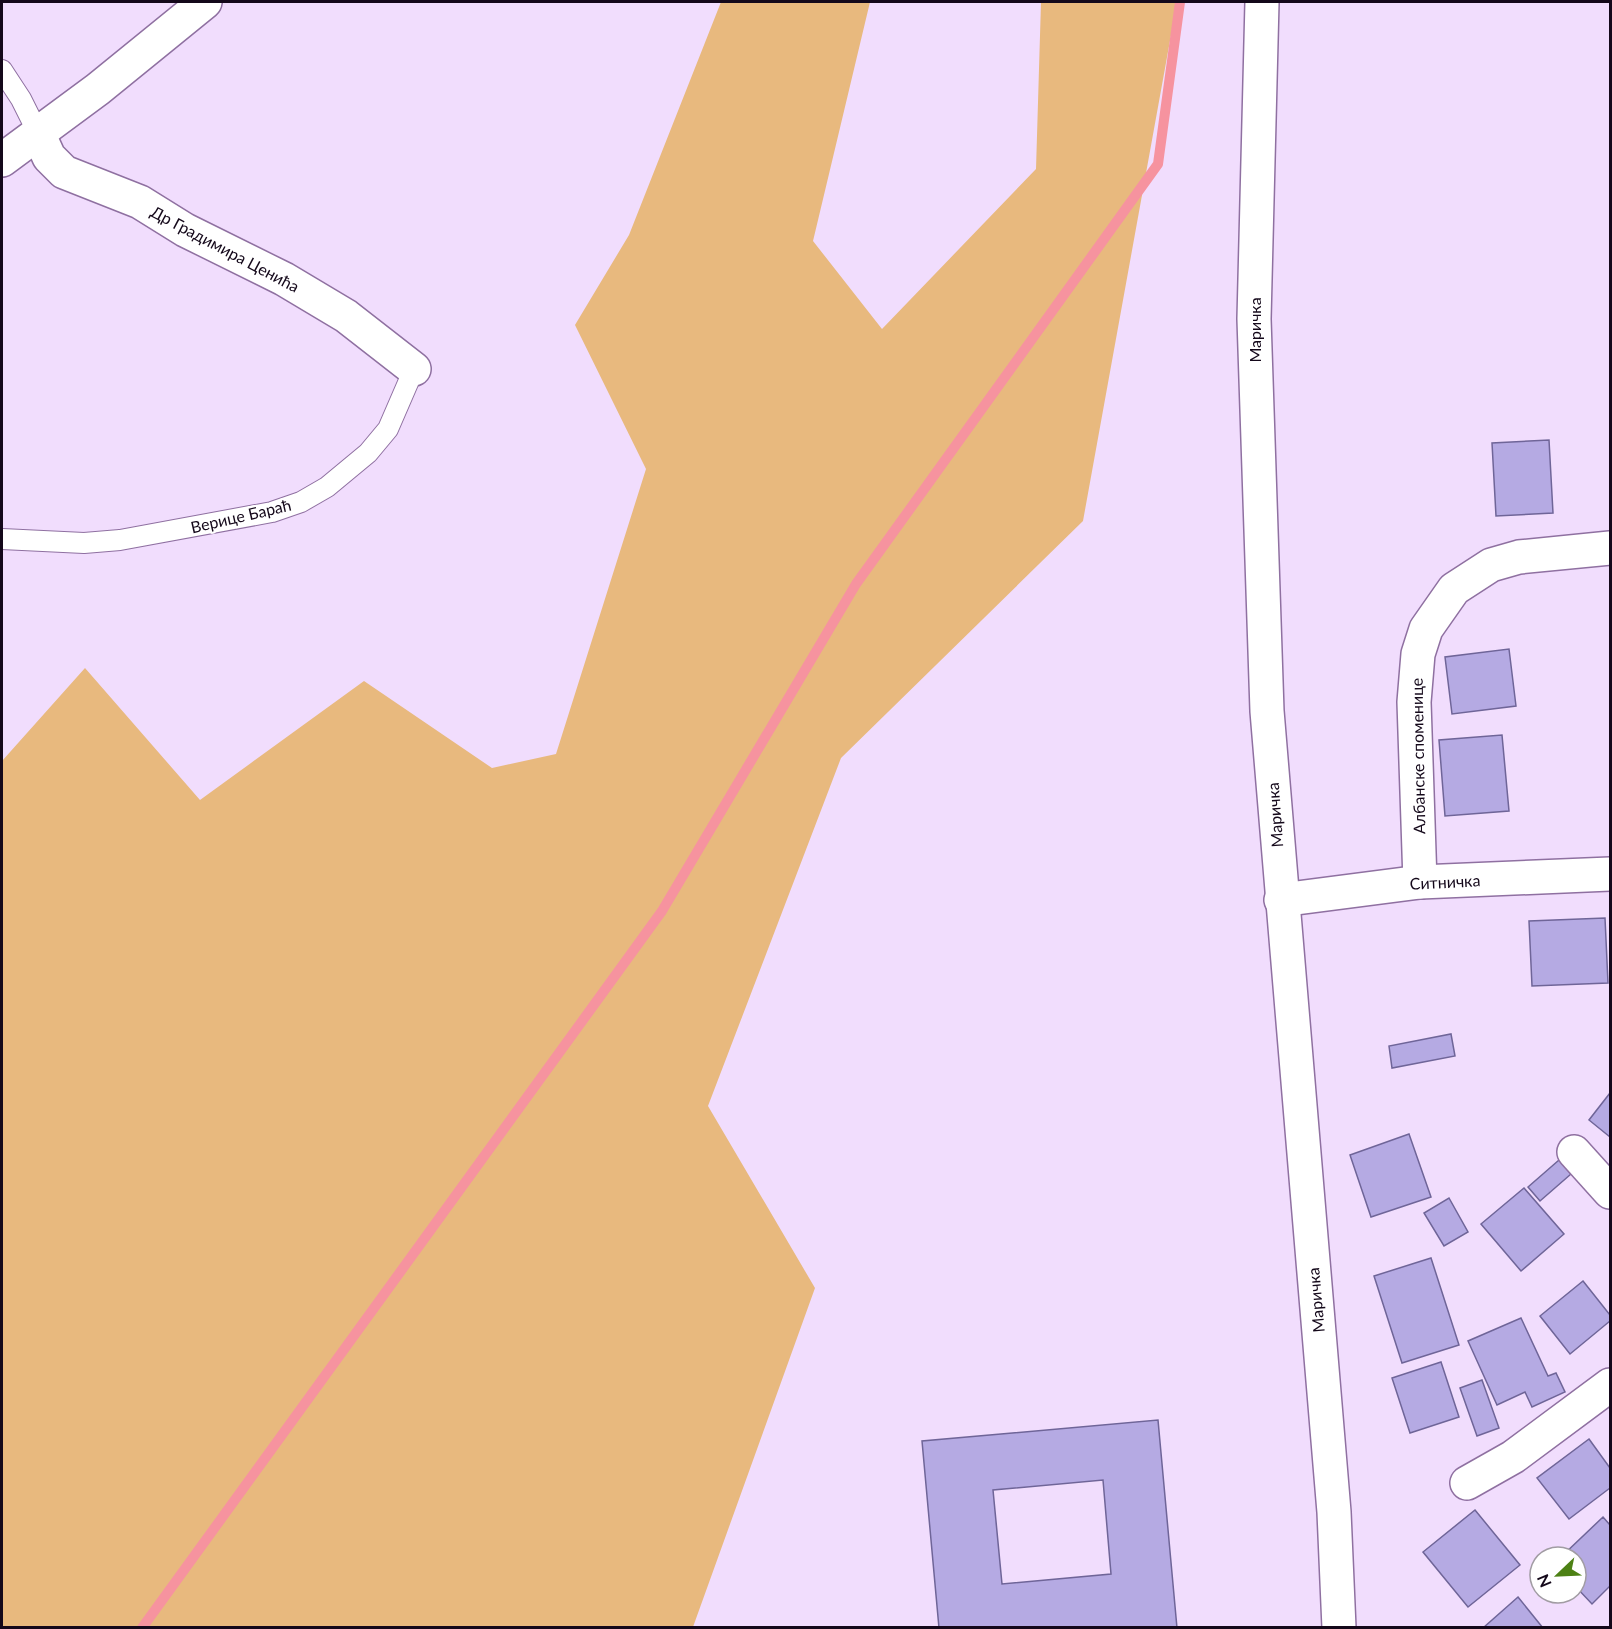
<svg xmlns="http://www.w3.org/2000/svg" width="1612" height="1629" font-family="Lato,sans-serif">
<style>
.green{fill:#e8b97e}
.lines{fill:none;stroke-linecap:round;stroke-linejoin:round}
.stream{stroke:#f6939f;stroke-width:10}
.building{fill:#b5aae3;stroke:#6f6598;stroke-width:1.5;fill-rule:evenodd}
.lane-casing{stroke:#8f70a1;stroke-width:22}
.street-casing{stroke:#8f70a1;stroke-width:36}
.secondary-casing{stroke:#8f70a1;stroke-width:36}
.lane{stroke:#fff;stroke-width:20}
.street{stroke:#fff;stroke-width:33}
.secondary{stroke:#fff;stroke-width:33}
.labels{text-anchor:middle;stroke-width:4.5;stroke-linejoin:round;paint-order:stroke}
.street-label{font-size:16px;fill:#14081a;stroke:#fff}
</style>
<rect width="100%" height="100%" fill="#f1ddfd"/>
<!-- green -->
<polygon class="green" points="721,2 870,2 813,241 882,329 1036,169 1041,2 1177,2 1083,521 841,758 708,1106 815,1288 693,1627 2,1627 2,761 85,668 200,800 364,681 492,768 556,754 646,469 575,325 629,235"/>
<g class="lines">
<!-- stream -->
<polyline class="stream" points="142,1628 662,911 856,584 1158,164 1180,2"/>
</g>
<!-- building -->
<g class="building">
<polygon points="1549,440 1553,513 1496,516 1492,443"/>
<polygon points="1509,649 1516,706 1452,714 1445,657"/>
<polygon points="1502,735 1509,811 1445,816 1439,740"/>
<polygon points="1605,918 1608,983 1532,986 1529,921"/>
<polygon points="1451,1034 1455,1056 1392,1068 1389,1046"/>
<polygon points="1610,1093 1610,1137 1589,1120"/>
<polygon points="1409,1134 1431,1197 1371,1217 1350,1155"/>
<polygon points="1559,1160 1571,1174 1540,1201 1528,1187"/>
<polygon points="1524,1188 1564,1234 1521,1271 1481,1224"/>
<polygon points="1449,1198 1468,1232 1444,1246 1424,1213"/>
<polygon points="1431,1258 1459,1345 1402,1363 1374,1276"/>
<polygon points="1583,1281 1610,1315 1610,1321 1570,1354 1540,1316"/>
<polygon points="1521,1318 1548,1376 1556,1373 1565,1392 1532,1407 1525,1392 1497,1405 1468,1341"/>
<polygon points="1441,1362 1459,1417 1410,1433 1392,1378"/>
<polygon points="1482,1380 1499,1428 1477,1436 1460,1388"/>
<path d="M1158,1420L1177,1628H939L922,1441ZM1103,1480L1111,1574L1002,1584L993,1490Z"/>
<polygon points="1589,1439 1610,1468 1610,1488 1569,1519 1537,1478"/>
<polygon points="1475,1510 1520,1565 1468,1607 1423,1552"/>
<polygon points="1603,1517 1610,1525 1610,1586 1592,1604 1576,1587 1576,1557 1561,1557"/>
<polygon points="1518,1597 1543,1628 1483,1628"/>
</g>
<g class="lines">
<!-- lane casing -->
<g class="lane-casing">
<g id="lane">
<polyline points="2,70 21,99 39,135"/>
<polyline points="2,539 84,543 120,540 272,512 301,502 327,487 368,453 388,429 414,369"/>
</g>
</g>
<!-- street casing -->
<g class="street-casing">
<g id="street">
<polyline points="39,135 49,157 64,172 140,202 185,230 284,279 346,316 414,369"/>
<polyline points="2,160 98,89 205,2"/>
<polyline points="1420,882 1414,702 1418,654 1426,629 1454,589 1491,565 1519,557 1610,548"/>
<polyline points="1281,900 1420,882 1610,874"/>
<polyline points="1574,1152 1610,1192"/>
<polyline points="1467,1483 1513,1457 1610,1385"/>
</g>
</g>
<!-- secondary casing -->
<g class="secondary-casing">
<polyline id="secondary" points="1262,2 1254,319 1267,711 1334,1512 1339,1628"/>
</g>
<!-- lane -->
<use href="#lane" class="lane"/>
<!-- street -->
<use href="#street" class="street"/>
<!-- secondary -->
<use href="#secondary" class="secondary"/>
</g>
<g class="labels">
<!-- street labels -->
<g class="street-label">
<text transform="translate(225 249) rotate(28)" y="6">Др Градимира Ценића</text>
<text transform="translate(1255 330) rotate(-90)" y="6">Маричка</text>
<text transform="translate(241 516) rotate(-13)" y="6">Верице Бараћ</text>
<text transform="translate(1418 756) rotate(-91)" y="6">Албанске споменице</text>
<text transform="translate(1275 815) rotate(-94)" y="6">Маричка</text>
<text transform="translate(1445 882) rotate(-3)" y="6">Ситничка</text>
<text transform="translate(1316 1300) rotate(-95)" y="6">Маричка</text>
</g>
</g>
<!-- border -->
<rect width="1612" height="1629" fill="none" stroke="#14081a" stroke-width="6"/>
<!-- north arrow -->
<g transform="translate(1558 1575) rotate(247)"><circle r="28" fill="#ffffff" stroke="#a19ca3" stroke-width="1.5"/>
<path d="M0-4.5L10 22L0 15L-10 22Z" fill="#4d8115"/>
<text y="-9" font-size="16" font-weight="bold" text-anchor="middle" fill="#14081a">N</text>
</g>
</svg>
